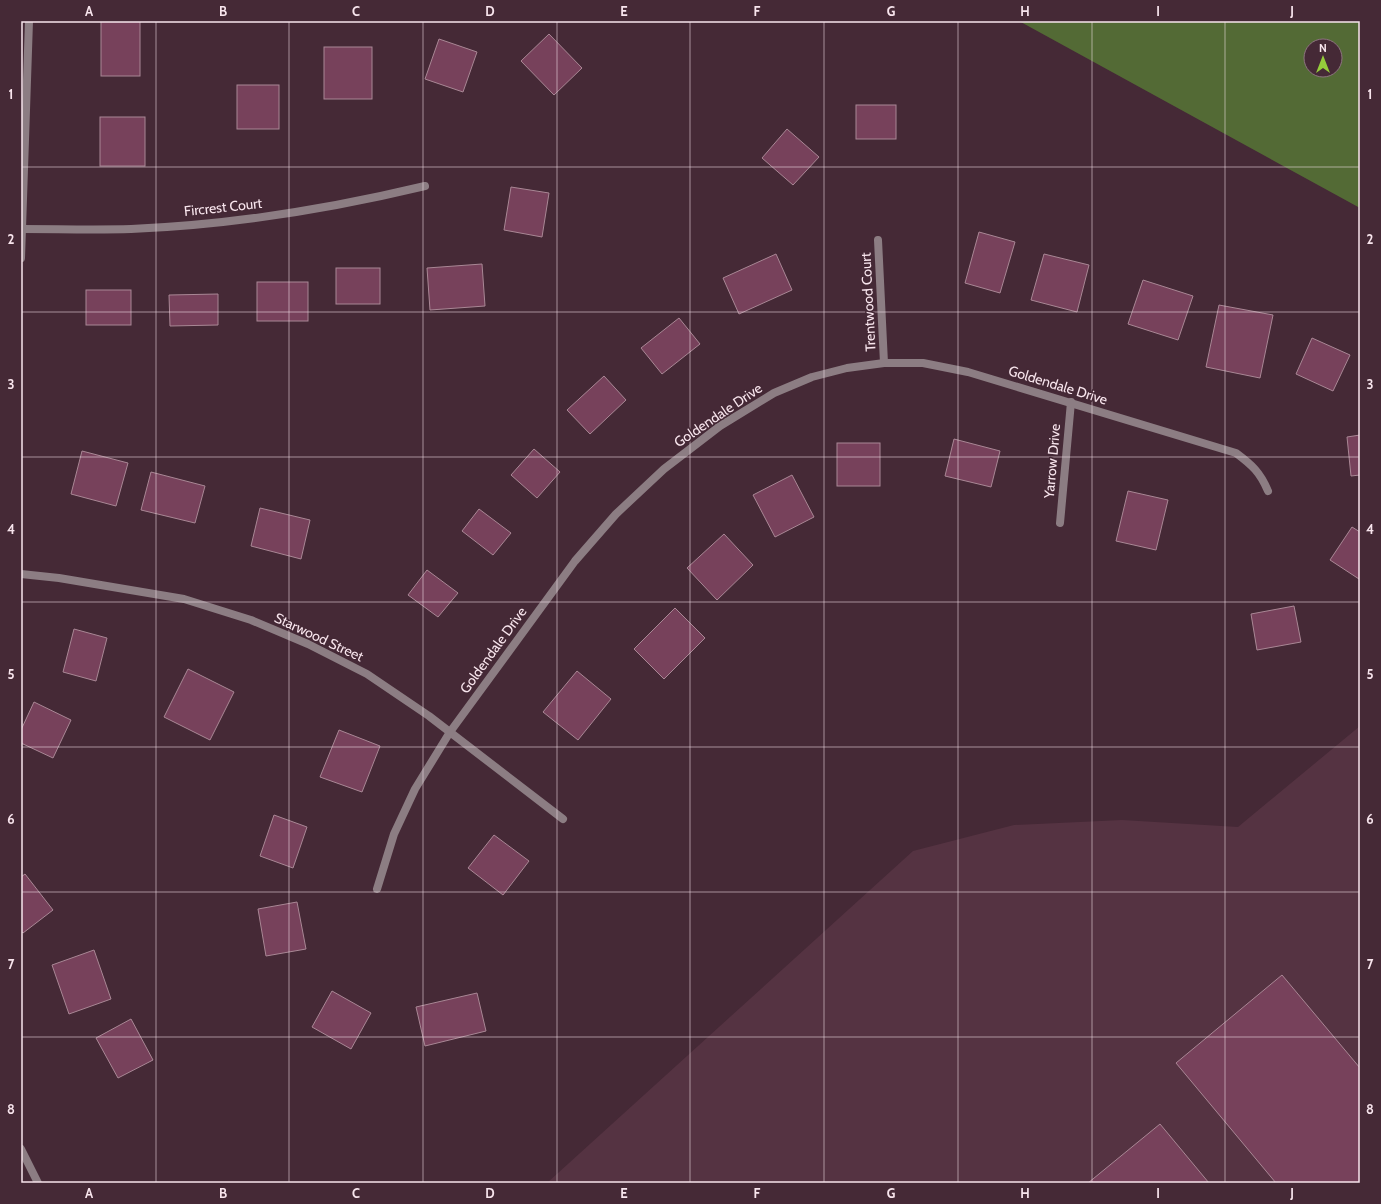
<svg xmlns="http://www.w3.org/2000/svg" width="1381" height="1204" font-family="Cabin,sans-serif">
<style>
.built{fill:#553342}
.forest{fill:#536a35;fill-rule:evenodd}
.building{fill:#77415b;stroke:#a98795}
.lines{fill:none;stroke-linecap:round;stroke-linejoin:round}
.minor{stroke:#8c7d83;stroke-width:8}
.tertiary{stroke:#8c7d83;stroke-width:8}
.grid{fill:none;stroke:#f8e5ed;stroke-width:1;stroke-opacity:0.55}
.labels{text-anchor:middle;stroke-width:3;stroke-linejoin:round;paint-order:stroke}
.street-label{font-size:14px;fill:#f8e5ed;stroke:#452936}
.neatline{fill:none;stroke:#f8e5ed;stroke-width:1.5}
.grid-label{font-size:13px;text-anchor:middle;font-weight:bold;fill:#f8e5ed}
</style>
<rect width="100%" height="100%" fill="#452936"/>
<!-- built -->
<polygon class="built" points="1360,726 1360,1183 547,1183 913,851 1014,825 1122,820 1238,827"/>
<!-- forest -->
<path class="forest" d="M1019,21H1360V209V208ZM1311,46H1335V70H1311Z"/>
<!-- building -->
<g class="building">
<rect x="101" y="21" width="39" height="55"/>
<polygon points="549,34 582,68 554,95 521,61"/>
<polygon points="439,39 477,52 463,92 425,79"/>
<rect x="324" y="47" width="48" height="52"/>
<rect x="237" y="85" width="42" height="44"/>
<rect x="856" y="105" width="40" height="34"/>
<rect x="100" y="117" width="45" height="49"/>
<polygon points="787,129 819,157 793,185 762,158"/>
<polygon points="511,187 549,193 542,237 504,230"/>
<polygon points="979,232 1015,242 1000,293 965,283"/>
<polygon points="776,254 792,290 739,314 723,278"/>
<polygon points="1044,254 1089,265 1077,312 1031,300"/>
<polygon points="482,264 485,306 430,310 427,268"/>
<rect x="336" y="268" width="44" height="36"/>
<polygon points="1143,280 1193,296 1178,340 1128,324"/>
<rect x="257" y="282" width="51" height="39"/>
<rect x="86" y="290" width="45" height="35"/>
<polygon points="218,294 218,325 170,326 169,295"/>
<polygon points="1219,305 1273,315 1260,378 1206,367"/>
<polygon points="679,318 700,344 662,374 641,348"/>
<polygon points="1312,338 1350,355 1333,391 1296,374"/>
<polygon points="604,376 626,400 590,434 567,410"/>
<polygon points="1360,435 1360,475 1351,476 1347,437"/>
<polygon points="954,439 1000,451 991,487 945,476"/>
<rect x="837" y="443" width="43" height="43"/>
<polygon points="534,449 560,472 537,498 511,475"/>
<polygon points="82,451 128,463 116,506 71,494"/>
<polygon points="151,472 205,486 195,523 141,510"/>
<polygon points="792,475 814,517 775,537 753,495"/>
<polygon points="1128,491 1168,500 1156,550 1116,541"/>
<polygon points="260,508 310,520 301,559 251,546"/>
<polygon points="479,509 511,533 493,555 462,531"/>
<polygon points="1352,527 1360,532 1360,577 1359,579 1330,560"/>
<polygon points="724,534 753,565 717,600 687,568"/>
<polygon points="427,570 458,593 438,617 408,595"/>
<polygon points="1294,606 1301,642 1257,650 1251,614"/>
<polygon points="675,608 705,638 664,679 634,649"/>
<polygon points="74,629 107,638 96,681 63,672"/>
<polygon points="188,669 234,692 210,740 164,717"/>
<polygon points="577,671 611,699 578,740 543,712"/>
<polygon points="34,702 71,720 53,758 21,743 21,730"/>
<polygon points="339,730 380,746 362,792 320,777"/>
<polygon points="274,815 307,827 293,868 260,856"/>
<polygon points="494,835 529,861 503,895 468,868"/>
<polygon points="25,874 53,910 23,933 21,931 21,877"/>
<polygon points="297,902 306,949 266,956 258,909"/>
<polygon points="94,950 111,999 69,1014 52,965"/>
<polygon points="1282,975 1360,1068 1360,1183 1276,1183 1176,1063"/>
<polygon points="332,991 371,1013 351,1049 312,1027"/>
<polygon points="477,993 486,1031 425,1046 416,1007"/>
<polygon points="131,1019 153,1060 118,1078 96,1038"/>
<polygon points="1160,1124 1209,1183 1088,1183"/>
</g>
<g class="lines">
<!-- minor -->
<g class="minor">
<path d="M22,229C58,229 95,230 131,229C230,225 329,209 425,186"/>
<polyline points="878,240 884,363"/>
<polyline points="21,258 29,21"/>
<polyline points="1060,523 1071,402"/>
<polyline points="21,574 59,578 184,599 251,620 308,644 367,674 429,716 563,819"/>
<path d="M377,889L394,834L415,789L450,732L575,561L616,514L664,469L720,426L774,393L812,377L847,368L884,363H923L968,372L1236,453C1252,465 1260,472 1268,491"/>
</g>
<!-- tertiary -->
<polyline class="tertiary" points="21,1149 38,1183"/>
</g>
<!-- grid -->
<path class="grid" d="M156,21V1183M289,21V1183M423,21V1183M557,21V1183M690,21V1183M824,21V1183M958,21V1183M1092,21V1183M1225,21V1183M21,167H1360M21,312H1360M21,457H1360M21,602H1360M21,747H1360M21,892H1360M21,1037H1360"/>
<g class="labels">
<!-- street labels -->
<g class="street-label">
<text transform="translate(223 207) rotate(-6)" y="5">Fircrest Court</text>
<text transform="translate(868 302) rotate(-93)" y="5">Trentwood Court</text>
<text transform="translate(1058 385) rotate(17)" y="5">Goldendale Drive</text>
<text transform="translate(718 415) rotate(-34)" y="5">Goldendale Drive</text>
<text transform="translate(1052 461) rotate(-85)" y="5">Yarrow Drive</text>
<text transform="translate(319 637) rotate(25)" y="5">Starwood Street</text>
<text transform="translate(493 650) rotate(-54)" y="5">Goldendale Drive</text>
</g>
</g>
<!-- border -->
<rect width="1381" height="1204" fill="none" stroke="#452936" stroke-width="44"/>
<!-- north arrow -->
<g transform="translate(1323 58)"><circle r="19" fill="#452936" stroke="#8d747f"/>
<path d="M0-3L7 15L0 10L-7 15Z" fill="#95cc3b"/>
<text y="-6" font-size="11" font-weight="bold" text-anchor="middle" fill="#f8e5ed">N</text>
</g>
<rect x="22" y="22" width="1337" height="1160" class="neatline"/>
<g class="grid-label">
<text x="89" y="16">A</text>
<text x="223" y="16">B</text>
<text x="356" y="16">C</text>
<text x="490" y="16">D</text>
<text x="624" y="16">E</text>
<text x="757" y="16">F</text>
<text x="891" y="16">G</text>
<text x="1025" y="16">H</text>
<text x="1158" y="16">I</text>
<text x="1292" y="16">J</text>
<text x="11" y="99">1</text>
<text x="1370" y="99">1</text>
<text x="11" y="244">2</text>
<text x="1370" y="244">2</text>
<text x="11" y="389">3</text>
<text x="1370" y="389">3</text>
<text x="11" y="534">4</text>
<text x="1370" y="534">4</text>
<text x="11" y="679">5</text>
<text x="1370" y="679">5</text>
<text x="11" y="824">6</text>
<text x="1370" y="824">6</text>
<text x="11" y="969">7</text>
<text x="1370" y="969">7</text>
<text x="11" y="1114">8</text>
<text x="1370" y="1114">8</text>
<text x="89" y="1198">A</text>
<text x="223" y="1198">B</text>
<text x="356" y="1198">C</text>
<text x="490" y="1198">D</text>
<text x="624" y="1198">E</text>
<text x="757" y="1198">F</text>
<text x="891" y="1198">G</text>
<text x="1025" y="1198">H</text>
<text x="1158" y="1198">I</text>
<text x="1292" y="1198">J</text>
</g>
</svg>
